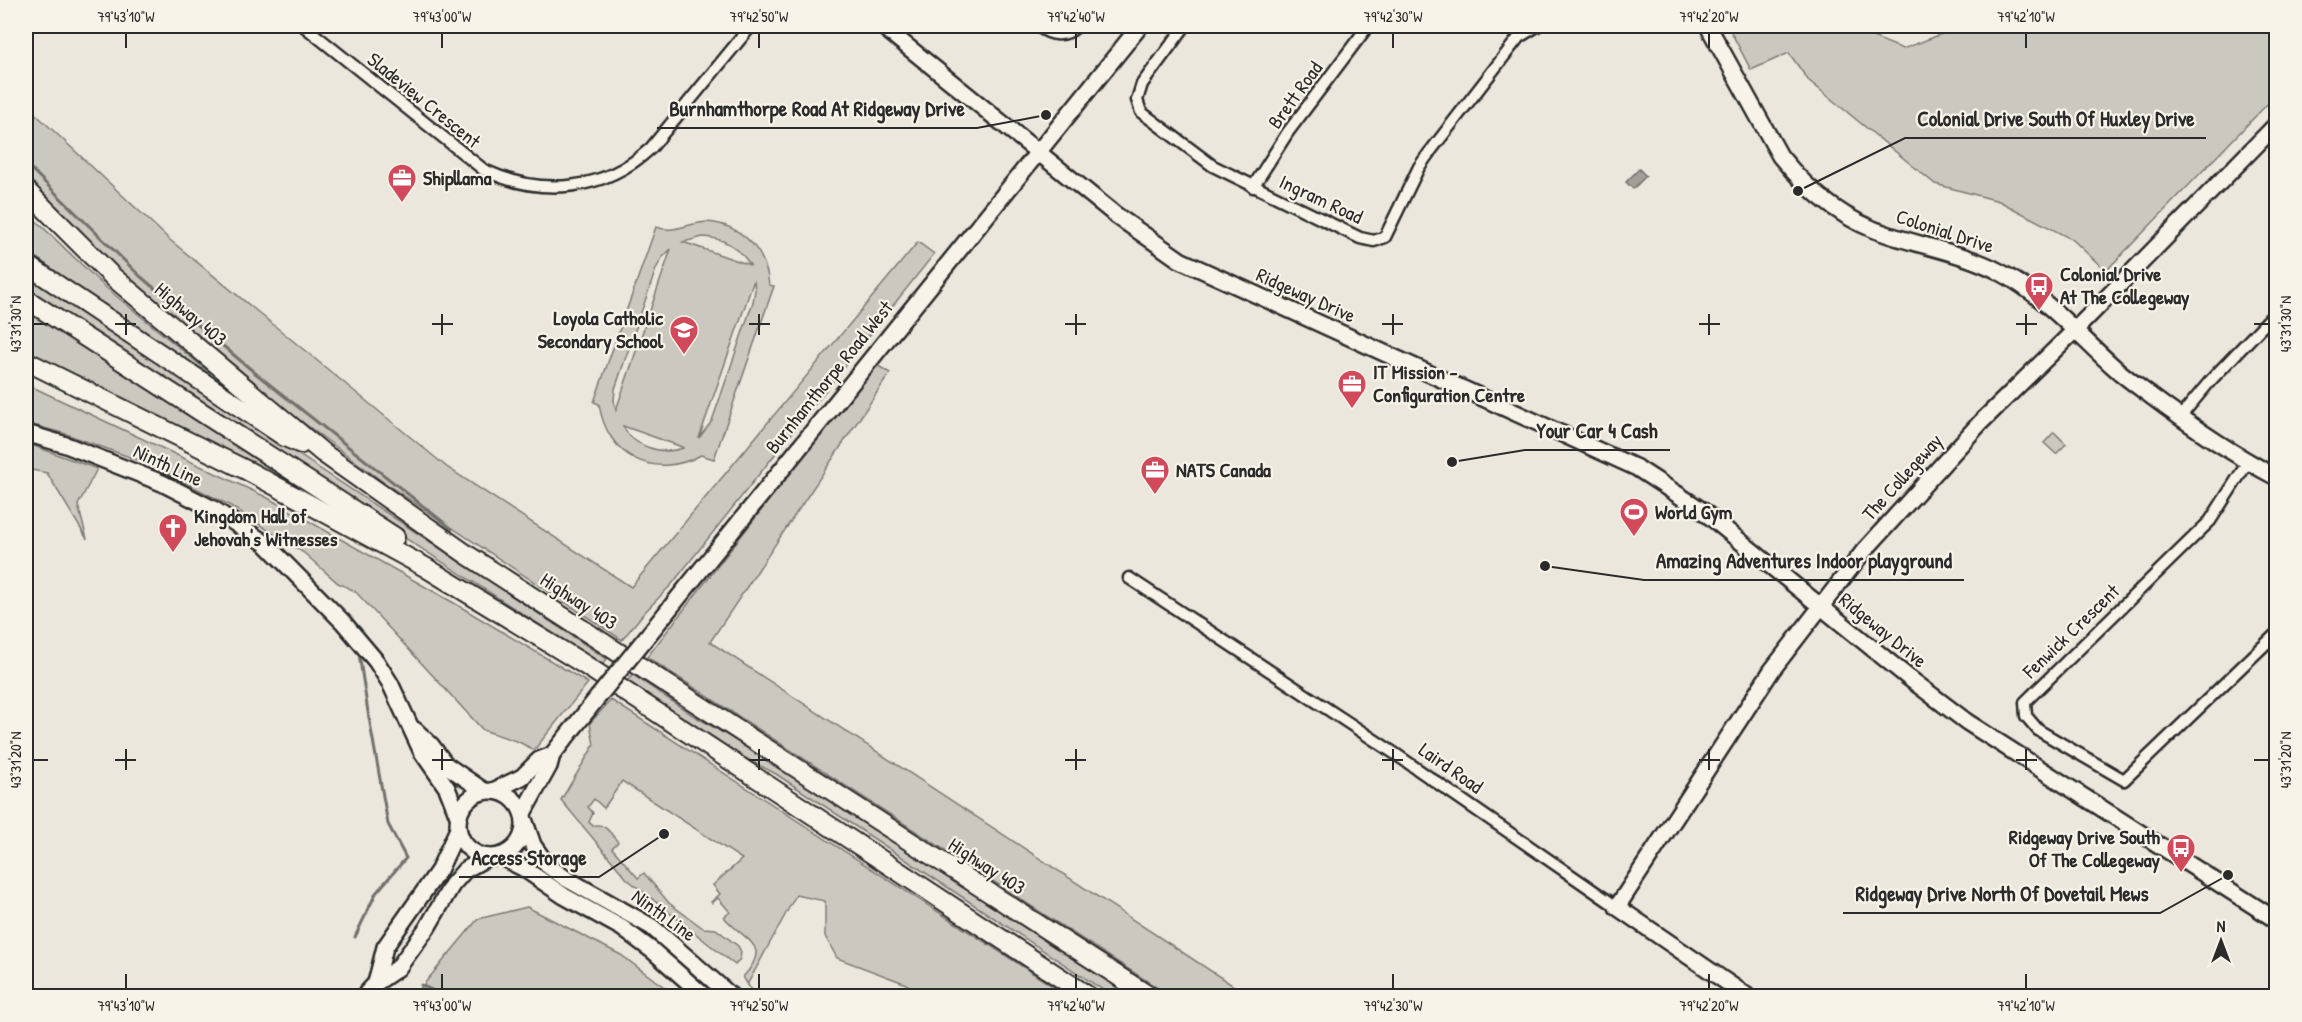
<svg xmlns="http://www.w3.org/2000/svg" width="2302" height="1022" font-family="'Patrick Hand',sans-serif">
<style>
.green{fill:#cbc8bf;stroke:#7b7a75;stroke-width:1.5;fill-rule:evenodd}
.water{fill:#a29f98;stroke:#72716c;stroke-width:1.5}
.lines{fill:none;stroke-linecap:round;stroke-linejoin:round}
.stream{stroke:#72716c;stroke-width:3}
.street-casing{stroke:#2b2b2b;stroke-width:15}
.secondary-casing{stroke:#2b2b2b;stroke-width:20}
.highway-casing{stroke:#2b2b2b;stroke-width:22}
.street{stroke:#f7f3e8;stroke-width:10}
.secondary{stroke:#f7f3e8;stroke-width:15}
.highway{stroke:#f7f3e8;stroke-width:18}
.secondary-bridge-casing{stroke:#2b2b2b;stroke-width:20;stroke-linecap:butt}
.secondary-bridge{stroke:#f7f3e8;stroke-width:15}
.ticks{fill:none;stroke:#2b2b2b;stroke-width:2}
.labels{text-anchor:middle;stroke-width:4.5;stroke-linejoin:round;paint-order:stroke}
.street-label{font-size:20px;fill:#2b2b2b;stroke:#f7f3e8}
.poi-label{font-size:20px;font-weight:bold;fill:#2b2b2b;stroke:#f7f3e8;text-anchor:start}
.leader{fill:none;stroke:#2b2b2b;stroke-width:2}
.callout-dot{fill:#2b2b2b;stroke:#f7f3e8;stroke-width:2}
.callout-label{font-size:21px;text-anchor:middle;font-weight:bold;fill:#2b2b2b;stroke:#f7f3e8;stroke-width:4.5;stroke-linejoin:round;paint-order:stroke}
.neatline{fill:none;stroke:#2b2b2b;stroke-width:2}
.ticks-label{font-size:15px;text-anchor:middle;fill:#2b2b2b}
</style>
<rect width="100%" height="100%" fill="#ebe7dd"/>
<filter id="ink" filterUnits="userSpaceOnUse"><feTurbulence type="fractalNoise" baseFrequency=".0167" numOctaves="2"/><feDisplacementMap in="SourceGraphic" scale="12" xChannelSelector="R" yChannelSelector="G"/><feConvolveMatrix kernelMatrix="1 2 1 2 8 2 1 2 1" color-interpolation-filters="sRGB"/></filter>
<g filter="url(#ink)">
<!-- green -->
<g class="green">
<polygon points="1728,26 1845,26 1903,49 1962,26 2276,26 2276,95 2106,271 2073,240 1999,201 1935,184 1808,80 1789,53 1751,70"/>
<polygon points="26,105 170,240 448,468 631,587 918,242 934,254 672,584 643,614 622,640 389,486 278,404 134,285 26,183"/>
<polygon points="26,211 104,286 210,373 209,376 76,286 26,250"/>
<path d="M707,222C742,225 766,250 769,285L774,286L714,459L701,455C655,480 607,458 599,404L594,402L656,227C675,234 686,223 707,222ZM703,237C724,238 739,247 750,265L683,242ZM671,249L616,410L614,400L615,389L656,269L662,258ZM754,280L755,290L753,302L712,421L699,438ZM623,426L682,447L683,448C662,456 632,446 623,426Z"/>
<polygon points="26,274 607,659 602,665 39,302 26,293"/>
<polygon points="26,309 288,479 287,482 26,352"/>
<polygon points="875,364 890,373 710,642 1249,996 1170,996 647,657"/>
<polygon points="26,384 266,497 454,603 588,683 534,750 519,742 483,730 355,591 338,583 304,553 229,505 146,463 66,434 26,423"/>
<polygon points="2054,432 2066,444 2056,454 2044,443"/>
<polygon points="26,443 97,469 78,505 87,539 47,473 26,469"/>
<polygon points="633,675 691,714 791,773 1137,996 1112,996 776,774 743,757 627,681"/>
<path d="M611,700L1068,996H927L904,983L837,958L825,936V901L796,895L747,985L759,996H755L743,977C773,944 745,942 724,917L730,912L718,898L712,903L711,902L720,894L713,885L742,859L622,781L604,808L594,799L588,807L593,813L589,822L593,826C604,821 611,834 618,842L612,848L638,878L644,873L669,903L703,928L716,929L738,946L741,952L740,959L735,965L627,879L561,800L594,745L590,723Z"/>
<polygon points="527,907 621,955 676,996 414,996 478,919"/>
</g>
<!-- water -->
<polygon class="water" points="1639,169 1646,176 1633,189 1626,182"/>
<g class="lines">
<!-- stream -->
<g class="stream">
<polyline points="26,164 140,276 254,372 452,529"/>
<polyline points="355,937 376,893 406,858 388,824 368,712 359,654"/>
<polyline points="421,985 445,996"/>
</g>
<!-- street casing -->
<g class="street-casing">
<g id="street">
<path d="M304,26L484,170C542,197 603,192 651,148L751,26"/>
<path d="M1038,26C1051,36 1065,38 1077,26"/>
<polyline points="1185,26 1142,84 1137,100 1141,112 1213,166 1360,238 1374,241 1385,237 1419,167 1429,153 1519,37 1537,26"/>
<polyline points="1253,187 1288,132 1368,26"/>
<polyline points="2180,417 2211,380 2276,312"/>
<polyline points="2248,462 2210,521 2025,702 2026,716 2038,730 2124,780 2276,634"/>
<polyline points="1129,578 1394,753 1617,907"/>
</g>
</g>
<!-- secondary casing -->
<g class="secondary-casing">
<g id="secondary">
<polyline points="882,26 1117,216 1180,260 1637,468 1703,511 1909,678 1967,722 2276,920"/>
<path d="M1708,26L1780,156C1809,192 1844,221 1889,235C1926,247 1966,254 2000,272C2045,296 2078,335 2115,368C2126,378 2139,387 2151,396C2191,426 2232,454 2276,477"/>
<polyline points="26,433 66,445 162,483 215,510 265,543 343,622 376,661 390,683 422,752 447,788 458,816"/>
<polyline points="670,608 1140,26"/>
<polyline points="415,730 431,745 446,765 484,791"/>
<polyline points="495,790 522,777 539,760 552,755"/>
<circle cx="491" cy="824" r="33"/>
<polyline points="523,813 549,766 552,755 598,697"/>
<polyline points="525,822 533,845 547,865 565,878 652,927 731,996"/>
<polyline points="499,856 523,868 564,896 622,928 653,951 704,996"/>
<polyline points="376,983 385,947 439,870 458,829"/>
<polyline points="364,996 376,983 398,968 427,928 452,885 465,870 488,857"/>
<polyline points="1747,996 1617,907 1772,670 1863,552 1980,423 2075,330 2276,125"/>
</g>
</g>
<!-- highway casing -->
<g class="highway-casing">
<g id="highway">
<polyline points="26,190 113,277 323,453 466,554 1149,996"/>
<polyline points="26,264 285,437 301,444"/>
<polyline points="26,299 395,537"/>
<polyline points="26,361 248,471 425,567 582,663 1088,996"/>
</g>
</g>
<!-- street -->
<use href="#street" class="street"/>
<!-- secondary -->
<use href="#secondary" class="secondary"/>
<!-- highway -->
<use href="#highway" class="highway"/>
<!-- secondary-bridge casing -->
<g class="secondary-bridge-casing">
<polyline id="secondary-bridge" points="598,697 670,608"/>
</g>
<!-- secondary-bridge -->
<use href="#secondary-bridge" class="secondary-bridge"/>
</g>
</g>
<!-- ticks -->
<path class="ticks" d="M126,33V48M442,33V48M759,33V48M1076,33V48M1393,33V48M1709,33V48M2026,33V48M126,314V335M442,314V335M759,314V335M1076,314V335M1393,314V335M1709,314V335M2026,314V335M33,324H48M115,324H136M432,324H453M749,324H770M1065,324H1086M1382,324H1403M1699,324H1720M2016,324H2037M2254,324H2269M126,749V770M442,749V770M759,749V770M1076,749V770M1393,749V770M1709,749V770M2026,749V770M33,760H48M115,760H136M432,760H453M749,760H770M1065,760H1086M1382,760H1403M1699,760H1720M2016,760H2037M2254,760H2269M126,974V989M442,974V989M759,974V989M1076,974V989M1393,974V989M1709,974V989M2026,974V989"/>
<!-- icons -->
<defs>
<g id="office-pin" transform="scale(1.5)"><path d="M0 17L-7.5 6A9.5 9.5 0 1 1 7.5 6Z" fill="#d1495b" stroke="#f7f3e8"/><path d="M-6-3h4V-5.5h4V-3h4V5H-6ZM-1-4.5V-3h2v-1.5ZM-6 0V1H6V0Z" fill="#fff"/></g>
<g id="bus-pin" transform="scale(1.5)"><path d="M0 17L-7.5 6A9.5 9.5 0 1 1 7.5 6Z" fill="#d1495b" stroke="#f7f3e8"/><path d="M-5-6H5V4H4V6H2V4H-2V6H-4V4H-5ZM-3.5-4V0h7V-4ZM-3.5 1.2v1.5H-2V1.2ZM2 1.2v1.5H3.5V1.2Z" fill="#fff"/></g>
<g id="school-pin" transform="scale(1.5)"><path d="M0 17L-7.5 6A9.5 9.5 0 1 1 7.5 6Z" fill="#d1495b" stroke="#f7f3e8"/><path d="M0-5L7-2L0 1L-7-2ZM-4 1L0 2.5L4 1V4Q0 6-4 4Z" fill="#fff"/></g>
<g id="stadium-pin" transform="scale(1.5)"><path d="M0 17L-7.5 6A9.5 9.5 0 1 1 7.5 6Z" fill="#d1495b" stroke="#f7f3e8"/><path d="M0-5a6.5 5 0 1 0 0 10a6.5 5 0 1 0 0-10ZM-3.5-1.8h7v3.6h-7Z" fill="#fff"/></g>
<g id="church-pin" transform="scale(1.5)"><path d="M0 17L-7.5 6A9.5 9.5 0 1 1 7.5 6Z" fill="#d1495b" stroke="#f7f3e8"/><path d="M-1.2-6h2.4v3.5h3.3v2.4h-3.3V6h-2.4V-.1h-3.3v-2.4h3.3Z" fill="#fff"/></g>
</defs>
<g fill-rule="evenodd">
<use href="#office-pin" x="402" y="178"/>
<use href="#bus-pin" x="2039" y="286"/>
<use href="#school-pin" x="684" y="330"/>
<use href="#office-pin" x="1352" y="384"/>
<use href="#office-pin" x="1155" y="470"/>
<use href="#stadium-pin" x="1634" y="512"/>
<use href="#church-pin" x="173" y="528"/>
<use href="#bus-pin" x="2181" y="848"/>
</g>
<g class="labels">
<!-- street labels -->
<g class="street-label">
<text transform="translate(1295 95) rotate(-54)" y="7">Brett Road</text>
<text transform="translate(424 100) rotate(39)" y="7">Sladeview Crescent</text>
<text transform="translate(1321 199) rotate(25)" y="7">Ingram Road</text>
<text transform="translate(1945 231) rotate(18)" y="7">Colonial Drive</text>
<text transform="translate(1306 295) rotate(24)" y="7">Ridgeway Drive</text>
<text transform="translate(191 314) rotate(40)" y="7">Highway 403</text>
<text transform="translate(829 377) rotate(-51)" y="7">Burnhamthorpe Road West</text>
<text transform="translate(168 465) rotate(25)" y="7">Ninth Line</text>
<text transform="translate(1902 477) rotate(-48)" y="7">The Collegeway</text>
<text transform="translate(579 601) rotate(33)" y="7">Highway 403</text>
<text transform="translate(1883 630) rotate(39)" y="7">Ridgeway Drive</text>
<text transform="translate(2071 631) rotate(-44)" y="7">Fenwick Crescent</text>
<text transform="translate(1451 768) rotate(35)" y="7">Laird Road</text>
<text transform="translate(987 866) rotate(33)" y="7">Highway 403</text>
<text transform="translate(664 915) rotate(36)" y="7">Ninth Line</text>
</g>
<!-- poi labels -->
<g class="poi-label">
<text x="423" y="185">Shipllama</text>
<text x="2060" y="281">Colonial Drive<tspan x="2060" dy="23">At The Collegeway</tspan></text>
<text x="663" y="325" text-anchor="end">Loyola Catholic<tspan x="663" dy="23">Secondary School</tspan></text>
<text x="1373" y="379">IT Mission -<tspan x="1373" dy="23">Configuration Centre</tspan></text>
<text x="1176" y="477">NATS Canada</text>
<text x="1655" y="519">World Gym</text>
<text x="194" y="523">Kingdom Hall of<tspan x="194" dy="23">Jehovah's Witnesses</tspan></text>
<text x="2160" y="844" text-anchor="end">Ridgeway Drive South<tspan x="2160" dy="23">Of The Collegeway</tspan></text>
</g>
</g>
<!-- callouts -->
<path class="leader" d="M1046 115L977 128H657M1798 191L1905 138H2206M1452 462L1525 450H1670M1545 566L1644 580H1964M664 834L599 877H459M2228 875L2160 913H1843"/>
<g class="callout-dot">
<circle cx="1046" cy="115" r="6"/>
<circle cx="1798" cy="191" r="6"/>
<circle cx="1452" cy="462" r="6"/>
<circle cx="1545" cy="566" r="6"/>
<circle cx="664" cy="834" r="6"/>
<circle cx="2228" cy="875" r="6"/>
</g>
<g class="callout-label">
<text x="817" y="116">Burnhamthorpe Road At Ridgeway Drive</text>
<text x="2056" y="126">Colonial Drive South Of Huxley Drive</text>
<text x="1597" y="438">Your Car 4 Cash</text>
<text x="1804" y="568">Amazing Adventures Indoor playground</text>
<text x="529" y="865">Access Storage</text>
<text x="2002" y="901">Ridgeway Drive North Of Dovetail Mews</text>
</g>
<!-- margin -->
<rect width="2302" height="1022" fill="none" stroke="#f7f3e8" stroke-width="66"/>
<!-- north arrow -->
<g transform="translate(2221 941)" stroke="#f7f3e8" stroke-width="4.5" paint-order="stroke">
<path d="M0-4.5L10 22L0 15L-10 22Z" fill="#2b2b2b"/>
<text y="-9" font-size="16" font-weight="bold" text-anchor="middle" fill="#2b2b2b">N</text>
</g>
<rect x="33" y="33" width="2236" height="956" class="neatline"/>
<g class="ticks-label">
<text x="126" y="22">79°43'10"W</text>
<text x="442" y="22">79°43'00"W</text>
<text x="759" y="22">79°42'50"W</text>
<text x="1076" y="22">79°42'40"W</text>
<text x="1393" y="22">79°42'30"W</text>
<text x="1709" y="22">79°42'20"W</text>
<text x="2026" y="22">79°42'10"W</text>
<text transform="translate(16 324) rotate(-90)" y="5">43°31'30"N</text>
<text transform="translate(2286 324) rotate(-90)" y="5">43°31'30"N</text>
<text transform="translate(16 760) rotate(-90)" y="5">43°31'20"N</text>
<text transform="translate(2286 760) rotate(-90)" y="5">43°31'20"N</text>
<text x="126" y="1011">79°43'10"W</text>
<text x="442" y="1011">79°43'00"W</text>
<text x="759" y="1011">79°42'50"W</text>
<text x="1076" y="1011">79°42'40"W</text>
<text x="1393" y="1011">79°42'30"W</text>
<text x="1709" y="1011">79°42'20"W</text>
<text x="2026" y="1011">79°42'10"W</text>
</g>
</svg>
